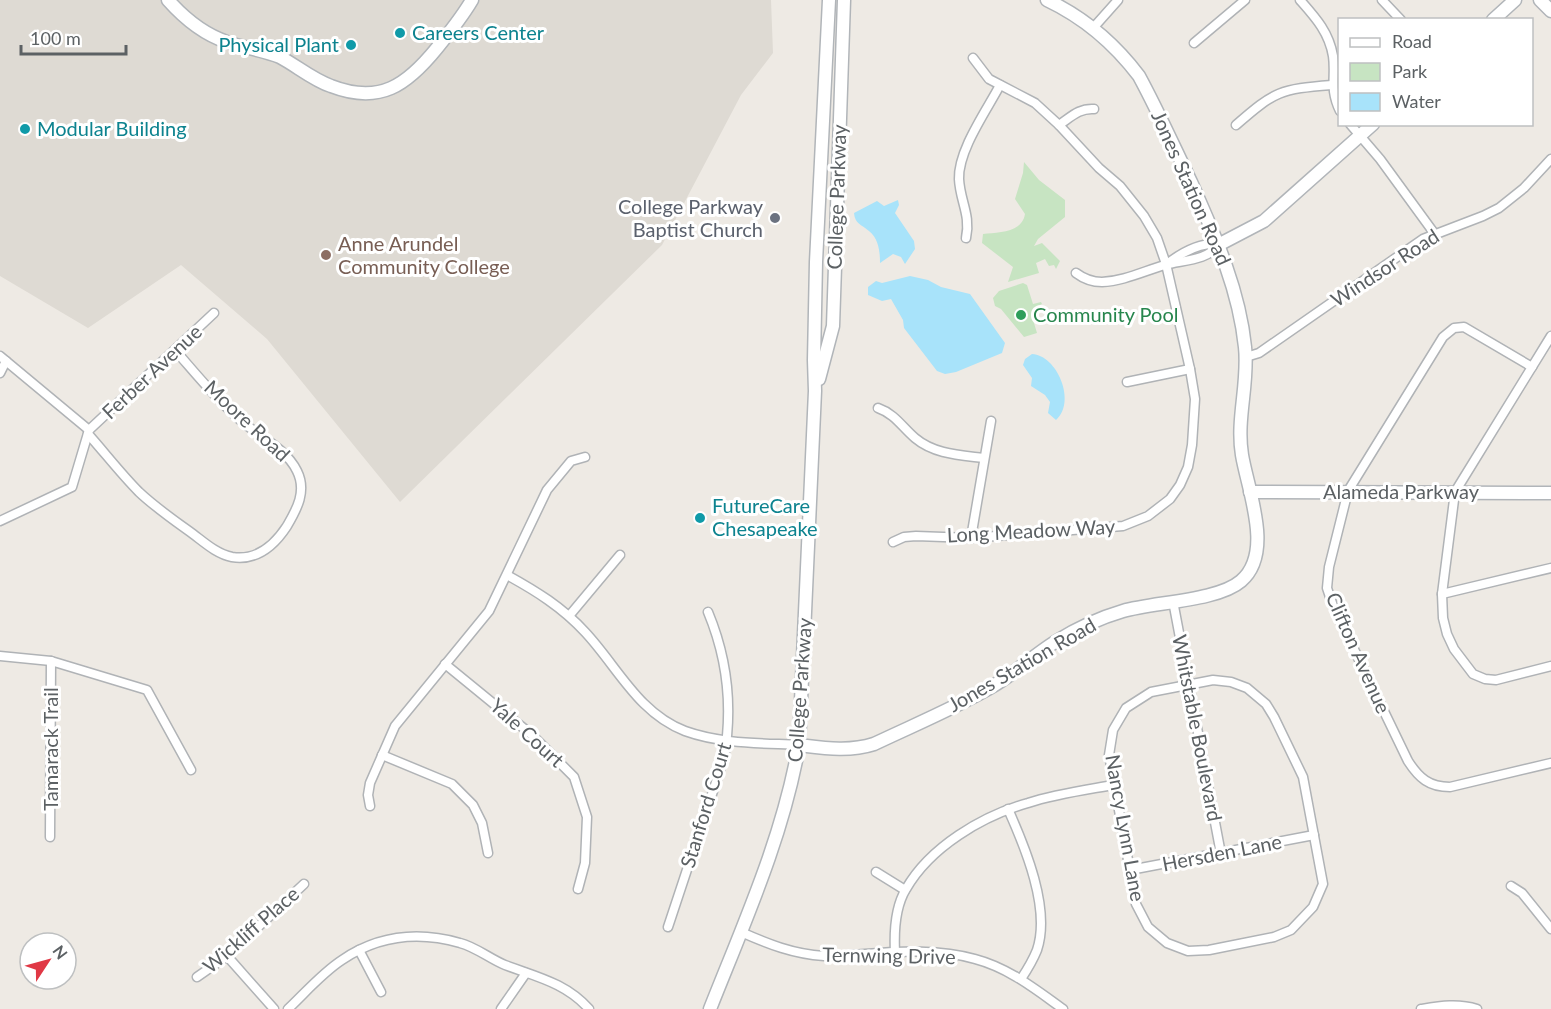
<svg xmlns="http://www.w3.org/2000/svg" width="1551" height="1009" font-family="Lato,sans-serif">
<style>
.education{fill:#dedad3}
.green{fill:#c7e4c2}
.water{fill:#a8e3fa}
.lines{fill:none;stroke-linecap:round;stroke-linejoin:round}
.street-casing{stroke:#b0b3b6;stroke-width:11}
.secondary-casing{stroke:#b1b5b9;stroke-width:15}
.street{stroke:#fff;stroke-width:8}
.secondary{stroke:#fff;stroke-width:12}
.culture-dot{fill:#0f9aa8;stroke:#fff;stroke-width:2}
.worship-dot{fill:#6b7280;stroke:#fff;stroke-width:2}
.education-dot{fill:#8d6e63;stroke:#fff;stroke-width:2}
.leisure-dot{fill:#2e9e5b;stroke:#fff;stroke-width:2}
.labels{text-anchor:middle;stroke-width:6;stroke-linejoin:round;paint-order:stroke}
.culture-label{font-size:20px;fill:#0d838f;stroke:#fff;text-anchor:start}
.street-label{font-size:20px;fill:#5c6164;stroke:#fff}
.worship-label{font-size:20px;fill:#5b616d;stroke:#fff;text-anchor:end}
.education-label{font-size:20px;fill:#785e54;stroke:#fff;text-anchor:start}
.leisure-label{font-size:20px;fill:#27864d;stroke:#fff;text-anchor:start}
</style>
<rect width="100%" height="100%" fill="#eeeae4"/>
<!-- education -->
<polygon class="education" points="0,0 771,0 773,53 741,95 662,245 400,502 267,339 181,265 88,328 0,276"/>
<!-- green -->
<g class="green">
<path d="M1024,162L1039,180L1065,200V217L1038,239L1034,246L1042,243L1060,261L1056,269L1054,265L1049,266L1045,259L1036,263L1039,273L1008,282L1013,267L982,243L983,234C998,232 1022,233 1025,214L1015,199L1023,173Z"/>
<polygon points="1023,283 1027,285 1033,304 1041,302 1042,304 1038,306 1034,323 1037,333 1024,337 1001,309 995,306 993,298 999,291"/>
</g>
<!-- water -->
<g class="water">
<path d="M898,200L899,205L895,213L914,241L915,249L905,264L901,257L893,254L880,263C880,252 879,239 869,231C861,224 855,224 854,213L877,201L884,206Z"/>
<polygon points="910,276 928,280 941,287 970,294 1005,343 1002,353 956,372 945,374 937,371 904,328 903,320 891,299 882,301 868,295 868,287 876,281 882,283"/>
<path d="M1032,354C1057,355 1077,402 1056,420L1048,413L1050,402L1045,395L1031,386L1032,378L1023,365L1025,359Z"/>
</g>
<g class="lines">
<!-- street casing -->
<g class="street-casing">
<g id="street">
<path d="M1300,0C1315,17 1329,32 1333,56C1336,77 1329,88 1340,111"/>
<polyline points="1382,0 1401,20"/>
<polyline points="1094,27 1118,0"/>
<polyline points="1194,43 1245,0"/>
<polyline points="1350,124 1380,159 1434,233"/>
<path d="M1059,125C1071,117 1079,108 1094,109"/>
<path d="M1236,125C1275,91 1280,89 1332,85"/>
<path d="M966,238C971,215 960,201 959,179C958,150 987,110 1000,85"/>
<path d="M1167,264C1181,253 1201,242 1220,244"/>
<path d="M1076,273C1084,279 1091,282 1102,282C1124,281 1144,271 1165,265C1183,260 1207,261 1220,244"/>
<polyline points="1551,336 1455,492 1442,594 1443,618 1447,634 1454,649 1473,674 1485,679 1496,680 1551,666"/>
<polyline points="0,356 89,430"/>
<polyline points="1246,357 1259,353 1423,239 1483,216 1499,208 1524,188 1551,159"/>
<path d="M1532,367L1464,327L1454,328L1443,337L1348,491L1329,567L1327,588L1333,606L1408,761C1419,778 1429,787 1450,787L1551,763"/>
<polyline points="0,373 6,361"/>
<polyline points="1127,382 1190,369"/>
<path d="M878,408C895,414 902,427 915,438C934,454 959,455 983,458"/>
<path d="M88,434C105,453 121,474 139,492C156,508 175,521 193,534C205,543 217,554 232,557C257,561 274,546 287,526C297,509 307,491 297,471C286,448 258,436 240,420C216,399 196,374 175,350"/>
<polyline points="0,521 72,487 89,430 214,313"/>
<polyline points="971,538 991,421"/>
<polyline points="893,542 904,537 916,536 971,538 1123,526 1148,516 1170,499 1180,485 1188,467 1192,445 1195,399 1190,369 1166,264 1157,238 1144,216 1120,186 1099,168 1059,125 1035,103 989,79 973,58"/>
<path d="M507,575C536,591 562,607 585,632C617,666 638,713 685,731C721,744 761,743 799,745"/>
<polyline points="1442,594 1551,568"/>
<polyline points="1173,601 1221,854"/>
<polyline points="569,616 620,555"/>
<polyline points="0,656 51,661 147,690 191,770"/>
<polyline points="445,664 532,735 574,777 587,817 585,863 578,889"/>
<polygon points="1213,680 1231,682 1247,688 1266,704 1274,717 1303,777 1323,884 1313,907 1291,930 1274,937 1209,950 1188,951 1167,943 1148,927 1136,904 1109,755 1113,730 1126,708 1151,692"/>
<polyline points="382,755 452,784 473,805 482,823 488,853"/>
<polyline points="370,806 368,795 370,783 395,726 489,611 547,490 571,461 585,457"/>
<path d="M1008,809C1025,847 1051,909 1037,950C1033,960 1027,970 1021,979"/>
<polyline points="50,837 51,661"/>
<polyline points="1130,870 1314,835"/>
<polyline points="876,872 905,890"/>
<polyline points="1511,886 1522,893 1551,929"/>
<path d="M668,927L724,758C733,707 728,660 708,612"/>
<path d="M741,932C768,944 793,954 824,956C838,957 852,955 865,954C902,951 940,949 975,959C1009,968 1035,989 1063,1009"/>
<polyline points="359,950 381,992"/>
<path d="M895,952C894,932 895,907 906,889C930,847 982,816 1028,803C1055,794 1085,790 1113,785"/>
<polyline points="227,956 274,1009"/>
<polyline points="197,977 227,956 304,884"/>
<path d="M288,1009C305,993 322,973 342,960C379,935 418,931 460,943C476,947 490,959 505,965C537,977 566,983 589,1009"/>
<polyline points="501,1009 526,973"/>
<path d="M1421,1009C1440,1006 1458,1003 1477,1009"/>
</g>
</g>
<!-- secondary casing -->
<g class="secondary-casing">
<g id="secondary">
<path d="M168,0C184,18 203,34 227,42C244,48 263,50 280,57C297,66 313,80 331,86C380,105 407,85 437,48C450,32 462,17 472,0"/>
<polyline points="1540,0 1551,11"/>
<polyline points="1493,20 1515,0"/>
<polyline points="1220,244 1264,221 1373,124"/>
<polyline points="819,379 833,326 844,0"/>
<polyline points="1250,492 1551,493"/>
<path d="M799,745C824,748 849,752 874,744C914,725 955,708 993,686C1015,673 1033,656 1055,642C1076,629 1099,618 1123,611C1154,602 1218,601 1241,581C1274,553 1248,491 1242,455C1236,419 1249,383 1245,347C1239,288 1215,236 1191,182C1174,147 1158,111 1139,76C1114,43 1085,18 1047,0"/>
<path d="M710,1009C744,923 783,837 799,745L815,391L814,360L816,262L829,0"/>
</g>
</g>
<!-- street -->
<use href="#street" class="street"/>
<!-- secondary -->
<use href="#secondary" class="secondary"/>
</g>
<!-- markers -->
<g class="culture-dot">
<circle cx="400" cy="33" r="6"/>
<circle cx="351" cy="45" r="6"/>
<circle cx="25" cy="129" r="6"/>
<circle cx="700" cy="518" r="6"/>
</g>
<circle class="worship-dot" cx="775" cy="218" r="6"/>
<circle class="education-dot" cx="326" cy="255" r="6"/>
<circle class="leisure-dot" cx="1021" cy="315" r="6"/>
<g class="labels">
<!-- culture labels -->
<g class="culture-label">
<text x="412" y="40">Careers Center</text>
<text x="339" y="52" text-anchor="end">Physical Plant</text>
<text x="37" y="136">Modular Building</text>
<text x="712" y="513">FutureCare<tspan x="712" dy="23">Chesapeake</tspan></text>
</g>
<!-- street labels -->
<g class="street-label">
<text transform="translate(1191 188) rotate(66)" y="7">Jones Station Road</text>
<text transform="translate(837 197) rotate(-88)" y="7">College Parkway</text>
<text transform="translate(1385 268) rotate(-33)" y="7">Windsor Road</text>
<text transform="translate(152 372) rotate(-43)" y="7">Ferber Avenue</text>
<text transform="translate(247 421) rotate(43)" y="7">Moore Road</text>
<text x="1401" y="499">Alameda Parkway</text>
<text transform="translate(1031 531) rotate(-3)" y="7">Long Meadow Way</text>
<text transform="translate(1358 653) rotate(66)" y="7">Clifton Avenue</text>
<text transform="translate(1022 665) rotate(-30)" y="7">Jones Station Road</text>
<text transform="translate(800 690) rotate(-86)" y="7">College Parkway</text>
<text transform="translate(1197 728) rotate(79)" y="7">Whitstable Boulevard</text>
<text transform="translate(527 733) rotate(42)" y="7">Yale Court</text>
<text transform="translate(51 749) rotate(-90)" y="7">Tamarack Trail</text>
<text transform="translate(706 805) rotate(-73)" y="7">Stanford Court</text>
<text transform="translate(1125 828) rotate(80)" y="7">Nancy Lynn Lane</text>
<text transform="translate(1222 853) rotate(-11)" y="7">Hersden Lane</text>
<text transform="translate(251 930) rotate(-41)" y="7">Wickliff Place</text>
<text transform="translate(889 956) rotate(1)" y="7">Ternwing Drive</text>
</g>
<!-- worship labels -->
<g class="worship-label">
<text x="763" y="214">College Parkway<tspan x="763" dy="23">Baptist Church</tspan></text>
</g>
<!-- education labels -->
<g class="education-label">
<text x="338" y="251">Anne Arundel<tspan x="338" dy="23">Community College</tspan></text>
</g>
<!-- leisure labels -->
<g class="leisure-label">
<text x="1033" y="322">Community Pool</text>
</g>
</g>
<!-- legend -->
<rect x="1338" y="18" width="195" height="108" fill="#ffffff" stroke="#bec0c1" stroke-width="1.5"/>
<rect x="1350" y="38" width="30" height="9" fill="#ffffff" stroke="#bec0c1" stroke-width="1.5"/>
<text x="1392" y="48" font-size="18" fill="#5c6164">Road</text>
<rect x="1350" y="63" width="30" height="18" fill="#c7e4c2" stroke="#bec0c1" stroke-width="1.5"/>
<text x="1392" y="78" font-size="18" fill="#5c6164">Park</text>
<rect x="1350" y="93" width="30" height="18" fill="#a8e3fa" stroke="#bec0c1" stroke-width="1.5"/>
<text x="1392" y="108" font-size="18" fill="#5c6164">Water</text>
<!-- north arrow -->
<g transform="translate(48 961) rotate(54)"><circle r="28" fill="#ffffff" stroke="#bec0c1" stroke-width="1.5"/>
<path d="M0-4.5L10 22L0 15L-10 22Z" fill="#e03845"/>
<text y="-9" font-size="16" font-weight="bold" text-anchor="middle" fill="#5c6164">N</text>
</g>
<!-- scale -->
<path d="M21 45v9h105v-9" fill="none" stroke="#5c6164" stroke-width="3"/>
<text x="30" y="45" font-size="18" fill="#5c6164" stroke="#ffffff" stroke-width="4.5" paint-order="stroke">100 m</text>
</svg>
